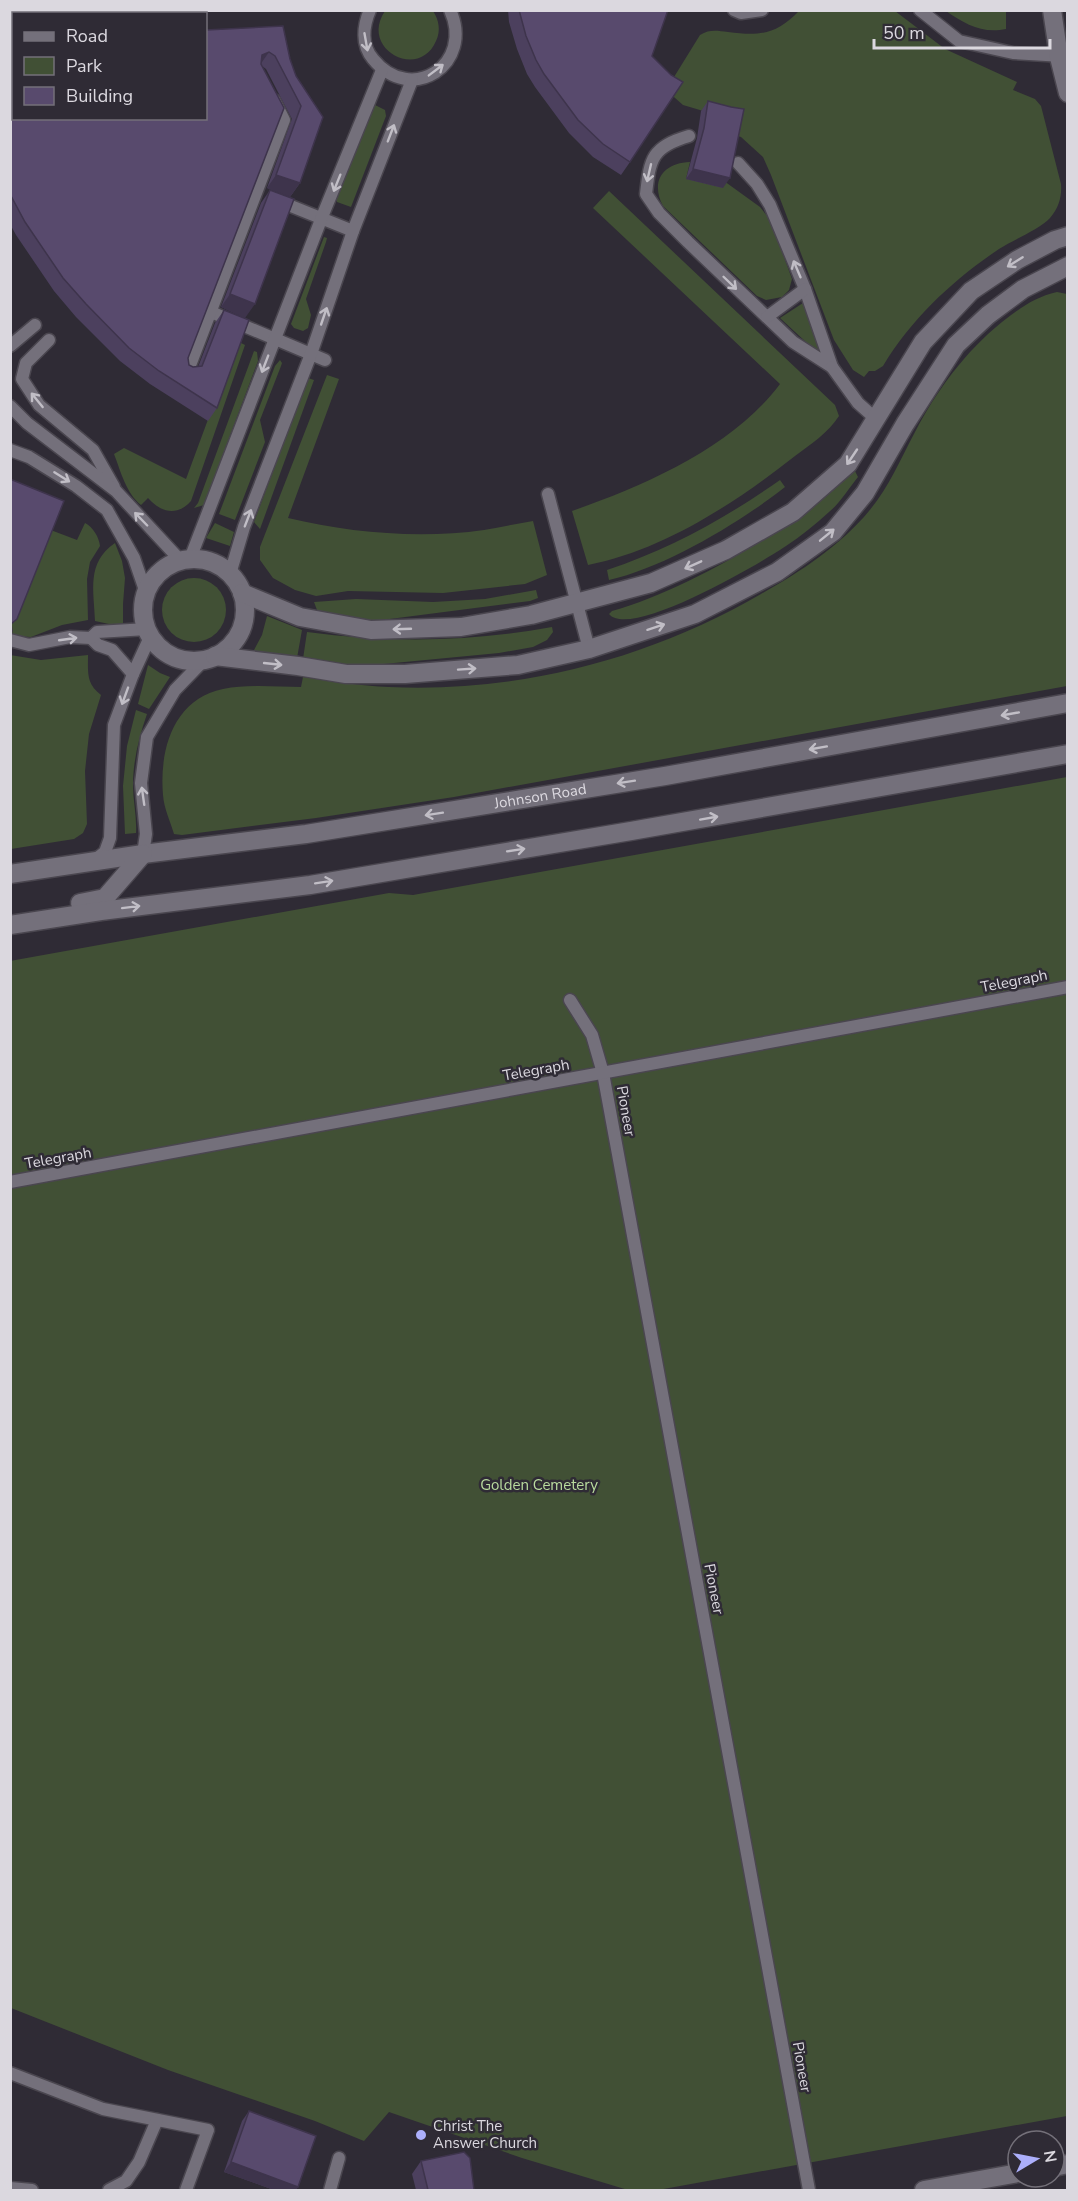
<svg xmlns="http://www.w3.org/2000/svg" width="1078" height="2201" font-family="'Nunito Sans',sans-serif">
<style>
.green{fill:#415035}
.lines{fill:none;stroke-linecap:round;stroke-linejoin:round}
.lane-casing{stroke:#4a464f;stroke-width:15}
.street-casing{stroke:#4a464f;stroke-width:21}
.secondary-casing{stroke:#4a464f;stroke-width:21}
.lane{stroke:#74707b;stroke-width:12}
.street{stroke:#74707b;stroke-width:18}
.secondary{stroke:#74707b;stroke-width:18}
.wall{fill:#4c405e}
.shaded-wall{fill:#3e344c}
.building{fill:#584a6d;stroke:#3e344c;stroke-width:1.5}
.oneway{stroke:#c1bec6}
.poi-dot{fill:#acaffb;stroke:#2f2b35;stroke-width:2}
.labels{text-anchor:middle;stroke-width:5;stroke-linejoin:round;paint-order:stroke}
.street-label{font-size:15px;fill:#dbd8df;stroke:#2f2b35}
.park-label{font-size:15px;fill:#b9db9e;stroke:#2f2b35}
.poi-label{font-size:15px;fill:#dbd8df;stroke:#2f2b35;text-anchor:start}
</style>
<rect width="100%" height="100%" fill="#2f2b35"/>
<!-- green -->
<g class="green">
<path d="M385,11H433C439,20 441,31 436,41C419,81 359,49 385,11Z"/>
<path d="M799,11H895L945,49L1017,82L1013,90L1035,99L1041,106L1061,184C1062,196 1059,208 1050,218C1039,230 1014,239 999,249C953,280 912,318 883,366L875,371H869L864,377L853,370L834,340L771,175L763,157L741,137L734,135L710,113L683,105L666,90L700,35C710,29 717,31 728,32C759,36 776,35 799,11Z"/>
<path d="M946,11H1006V29C982,34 965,24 946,11Z"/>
<polygon points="375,105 385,110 386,116 351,207 337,202 337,197 371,106"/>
<path d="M690,162L686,179L724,181L760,207L771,221L792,279L789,290L782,297L766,300L757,296L663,206C650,181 663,163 690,162Z"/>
<path d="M609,191L835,405L839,416C829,432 810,445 795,456C735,503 664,550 588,565L572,511C646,485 733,447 780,384L593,208Z"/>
<polygon points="324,237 327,238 326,242 306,299 311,315 308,328 303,331 294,328 291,324"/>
<path d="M1057,292L1067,294V686L454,797L316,818L182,835L174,834C170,820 164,809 163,795C159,749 174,699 223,689C248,684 276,687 301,687L303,677C332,681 360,686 389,687C519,693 649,659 761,594C800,572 840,546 869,511C889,487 900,460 915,432C937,390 965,352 1002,322C1020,308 1035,297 1057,292Z"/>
<polygon points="803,303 823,354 821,356 780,318"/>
<path d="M237,341L245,345L191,501C177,517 160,512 148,498L141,505C126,493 121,472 114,454L124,448L186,479Z"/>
<polygon points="254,351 257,352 258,361 204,505 194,508 198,503"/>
<polygon points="280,360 282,363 281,366 260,420 265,442 235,520 219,514 275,366"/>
<path d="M327,375L339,379L288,518C350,533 420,539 484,530C500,527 517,524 533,521L547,575L525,584L443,593L348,591L316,596L295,590L273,578L260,560V547Z"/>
<polygon points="308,378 314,380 260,529 254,522"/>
<path d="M849,470L855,471L858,477C849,488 840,503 829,512C816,524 801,536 786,546C761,563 630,640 609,614L612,611C664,597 738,558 782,527C805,510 827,489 849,470Z"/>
<path d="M780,480L785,487C739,523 666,567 609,580L607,570C670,549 726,518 780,480Z"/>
<path d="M85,523C93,527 99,537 100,546L90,562L87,579L88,620L62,625L31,637L11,636L10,625L48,529L77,540Z"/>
<polygon points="215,523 234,532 230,546 206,538"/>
<path d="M115,543L122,561L125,578L123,604V627L95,621C94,590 86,563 115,543Z"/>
<circle cx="194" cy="610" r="32"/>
<path d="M536,590L538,598L530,601L382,620C359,621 339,617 317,610L314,602L356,599L433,602L485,599Z"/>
<polygon points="267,616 302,630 297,658 253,652 262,635"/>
<path d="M552,627L553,632L547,640L533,647L499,653L352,667L303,659L307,632C389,643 471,642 552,627Z"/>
<path d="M10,655L41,660L88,655C88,672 86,684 101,695L89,734L85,771L87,824L83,833L74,839L11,849Z"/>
<polygon points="148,665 160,673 170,677 149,709 138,704"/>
<path d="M136,710L147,714C139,737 133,761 133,785C133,801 137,817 136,833L125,834L123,786L127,746Z"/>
<polygon points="1067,777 1067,2116 658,2190 628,2190 522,2158 389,2112 364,2141 315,2121 168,2070 11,2008 10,961 389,893 413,895"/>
</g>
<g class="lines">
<!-- lane casing -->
<g class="lane-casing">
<g id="lane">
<path d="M370,10C363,26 361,45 373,59C411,106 475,64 450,10"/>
<polyline points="734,10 741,13 762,10"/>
<polyline points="920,10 959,41 1013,53 1063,56"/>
<path d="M689,136C652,147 650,158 646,194L659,213L688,242L793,342L832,367L805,289L770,205L757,184L738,163"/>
<polyline points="276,200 353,231"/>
<polyline points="211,312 325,360"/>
<polyline points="767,317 805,289"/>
<polyline points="49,340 26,363 22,379 39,405 93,450 114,487"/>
<polyline points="10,346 35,325"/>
<polyline points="832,367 858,403 876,419"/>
<polyline points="187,373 284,120 274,100"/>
<polyline points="10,406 27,423 116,491 181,561"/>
<polyline points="10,450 29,457 76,486 107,510 134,558 146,593"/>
<polyline points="548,494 589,649"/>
<polyline points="190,559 322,217 382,70"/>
<polyline points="230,574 244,527 311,354 353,231 412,80"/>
<polyline points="91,638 98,645 112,650 133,674"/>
<polyline points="10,640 29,645 70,637 91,638 97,632 147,629"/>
<polyline points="143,854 146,834 141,783 147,737 175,690 205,659"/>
<polyline points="95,860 105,852 110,838 114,725 133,674 150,637"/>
<polyline points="570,1000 592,1035 603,1073 809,2190"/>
<polyline points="10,1182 1068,987"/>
<polyline points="10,2073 103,2109 208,2130 186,2190"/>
<polyline points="10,2188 32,2190"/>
<polyline points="109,2190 126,2181 139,2162 157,2120"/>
<polyline points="330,2190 339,2158"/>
</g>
</g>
<!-- street casing -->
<g class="street-casing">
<g id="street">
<circle cx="194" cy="610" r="51"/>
<polyline points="242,593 300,617 371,630 461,627 531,615 651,583 726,550 793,512 848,464 923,342 971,291 1017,260 1055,240 1068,236"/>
<polyline points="215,656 298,666 346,674 405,674 518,665 589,649 695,614 777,572 833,532 865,493 905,424 956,345 988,315 1023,289 1068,266"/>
</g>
</g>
<!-- secondary casing -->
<g class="secondary-casing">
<g id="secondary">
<polyline points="1052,10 1059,57 1068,93"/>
<path id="s1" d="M10,874L143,854L306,834L665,776L1068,703"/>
<polyline points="80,903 105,898 143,854"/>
<polyline points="10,925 101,911 310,885 631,831 1068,754"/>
<polyline points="1054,2167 1068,2164"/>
<polyline points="924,2190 1018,2173"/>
</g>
</g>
<!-- lane -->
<use href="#lane" class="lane"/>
<!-- street -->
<use href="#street" class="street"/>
<!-- secondary -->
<use href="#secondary" class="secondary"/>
</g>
<!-- wall -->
<g class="wall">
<polygon points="508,10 668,10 652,56 630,162 621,175 593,157 569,133 535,87 527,74 517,49 509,22"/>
<polygon points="206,30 290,59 296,76 323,117 300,183 290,197 267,188 292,119 266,69 262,66 188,358 189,365 193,367 198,367 215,323 224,310 217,408 208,421 150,384 120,361 76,317 54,291 16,235 10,224 10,41"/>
<polygon points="708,101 723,188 686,179 697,138 701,111"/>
<polygon points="270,190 245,318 221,307 261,203"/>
<polygon points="249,2111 298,2187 296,2190 274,2190 224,2172 242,2121"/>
<polygon points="421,2161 474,2190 416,2190 412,2174"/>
</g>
<!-- shaded-wall -->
<g class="shaded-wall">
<polygon points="269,52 260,65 262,55"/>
<polygon points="693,169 730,178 723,188 686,179"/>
<polygon points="276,175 300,183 290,197 267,188"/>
<polygon points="230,294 255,304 245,318 221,307"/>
<polygon points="231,2162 298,2187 296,2190 274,2190 224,2172"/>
</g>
<!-- building -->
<g class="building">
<polygon points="519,10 668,10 652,56 671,75 683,82 630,162 603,144 578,120 544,74 536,60 526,36"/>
<polygon points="283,26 290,59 296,76 323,117 300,183 276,175 301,106 275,56 269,52 262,55 261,64 284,108 188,358 189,365 193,367 202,366 224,310 249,320 217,408 159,371 129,348 86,304 63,278 25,222 10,194 10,41 14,41 14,118 206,118 206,30"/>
<polygon points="708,101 731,107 744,109 730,178 693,169 704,128"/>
<polygon points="270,190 294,199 255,304 230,294"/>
<polygon points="10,479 64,501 17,619 11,624 12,631 10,636"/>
<polygon points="249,2111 316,2136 298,2187 231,2162"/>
<polygon points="464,2152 470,2158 474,2190 428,2190 421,2161"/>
</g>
<!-- one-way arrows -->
<defs><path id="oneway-shaft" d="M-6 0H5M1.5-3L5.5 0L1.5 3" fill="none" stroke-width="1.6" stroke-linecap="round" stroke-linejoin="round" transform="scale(1.5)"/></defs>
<g class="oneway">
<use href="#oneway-shaft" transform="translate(366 42) rotate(80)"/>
<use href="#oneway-shaft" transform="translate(436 70) rotate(-37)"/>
<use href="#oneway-shaft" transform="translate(391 133) rotate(-69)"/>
<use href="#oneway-shaft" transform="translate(649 173) rotate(103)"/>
<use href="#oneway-shaft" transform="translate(337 183) rotate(112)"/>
<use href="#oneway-shaft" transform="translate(1015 262) rotate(148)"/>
<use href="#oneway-shaft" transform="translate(797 269) rotate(-113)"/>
<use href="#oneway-shaft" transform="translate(730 283) rotate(44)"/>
<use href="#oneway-shaft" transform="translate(324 316) rotate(-71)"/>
<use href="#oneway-shaft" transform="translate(265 364) rotate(111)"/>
<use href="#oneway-shaft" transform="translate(37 400) rotate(-129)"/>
<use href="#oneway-shaft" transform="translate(852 457) rotate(124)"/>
<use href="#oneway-shaft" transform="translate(62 477) rotate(32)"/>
<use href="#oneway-shaft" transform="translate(248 518) rotate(-69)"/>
<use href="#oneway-shaft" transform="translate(141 519) rotate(-134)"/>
<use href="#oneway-shaft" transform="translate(827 535) rotate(-39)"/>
<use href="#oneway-shaft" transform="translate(693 565) rotate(156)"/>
<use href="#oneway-shaft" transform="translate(656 627) rotate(-18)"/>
<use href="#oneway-shaft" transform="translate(402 629) rotate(178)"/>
<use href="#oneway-shaft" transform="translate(68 639) rotate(-8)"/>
<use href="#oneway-shaft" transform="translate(273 664) rotate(6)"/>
<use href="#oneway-shaft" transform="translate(467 669) rotate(-4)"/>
<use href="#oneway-shaft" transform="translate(125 696) rotate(110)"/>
<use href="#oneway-shaft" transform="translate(1010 714) rotate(170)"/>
<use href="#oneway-shaft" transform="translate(818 748) rotate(170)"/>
<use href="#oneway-shaft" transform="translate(626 782) rotate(171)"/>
<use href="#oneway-shaft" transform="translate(143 796) rotate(-98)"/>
<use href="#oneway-shaft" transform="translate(434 814) rotate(171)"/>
<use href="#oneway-shaft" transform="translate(709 818) rotate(-10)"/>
<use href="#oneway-shaft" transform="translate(516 850) rotate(-9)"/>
<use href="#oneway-shaft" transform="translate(324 882) rotate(-9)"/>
<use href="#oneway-shaft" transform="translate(131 907) rotate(-7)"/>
</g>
<!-- markers -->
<circle class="poi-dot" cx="421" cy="2135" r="6"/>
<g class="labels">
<!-- street labels -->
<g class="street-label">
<text dy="5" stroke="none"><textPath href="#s1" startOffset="536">Johnson Road</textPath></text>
<text transform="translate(1014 981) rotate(-11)" y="5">Telegraph</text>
<text transform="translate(536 1070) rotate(-10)" y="5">Telegraph</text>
<text transform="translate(626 1111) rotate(80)" y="5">Pioneer</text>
<text transform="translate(58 1158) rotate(-10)" y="5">Telegraph</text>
<text transform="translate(714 1589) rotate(79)" y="5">Pioneer</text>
<text transform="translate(802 2067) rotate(80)" y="5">Pioneer</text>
</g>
<!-- park labels -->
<g class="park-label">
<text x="539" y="1490">Golden Cemetery</text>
</g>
<!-- poi labels -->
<g class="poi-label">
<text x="433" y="2131">Christ The<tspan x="433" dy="17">Answer Church</tspan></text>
</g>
</g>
<!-- border -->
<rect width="1078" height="2201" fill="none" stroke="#dbd8df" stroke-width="24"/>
<!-- legend -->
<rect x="12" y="12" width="195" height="108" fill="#2f2b35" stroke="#747079" stroke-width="1.5"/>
<rect x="24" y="32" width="30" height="9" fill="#74707b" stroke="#747079" stroke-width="1.5"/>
<text x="66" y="42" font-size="18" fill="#dbd8df">Road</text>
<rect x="24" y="57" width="30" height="18" fill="#415035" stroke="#747079" stroke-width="1.5"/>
<text x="66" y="72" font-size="18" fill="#dbd8df">Park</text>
<rect x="24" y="87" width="30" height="18" fill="#584a6d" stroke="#747079" stroke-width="1.5"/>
<text x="66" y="102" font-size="18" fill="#dbd8df">Building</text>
<!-- north arrow -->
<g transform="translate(1036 2159) rotate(80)"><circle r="28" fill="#2f2b35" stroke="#747079" stroke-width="1.5"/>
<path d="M0-4.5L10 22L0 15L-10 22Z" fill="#acaffb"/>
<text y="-9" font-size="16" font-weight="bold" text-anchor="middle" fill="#dbd8df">N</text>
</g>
<!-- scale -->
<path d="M874 39v9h176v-9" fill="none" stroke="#dbd8df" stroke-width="3"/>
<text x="883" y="39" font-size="18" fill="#dbd8df" stroke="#2f2b35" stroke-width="4.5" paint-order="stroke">50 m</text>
</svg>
